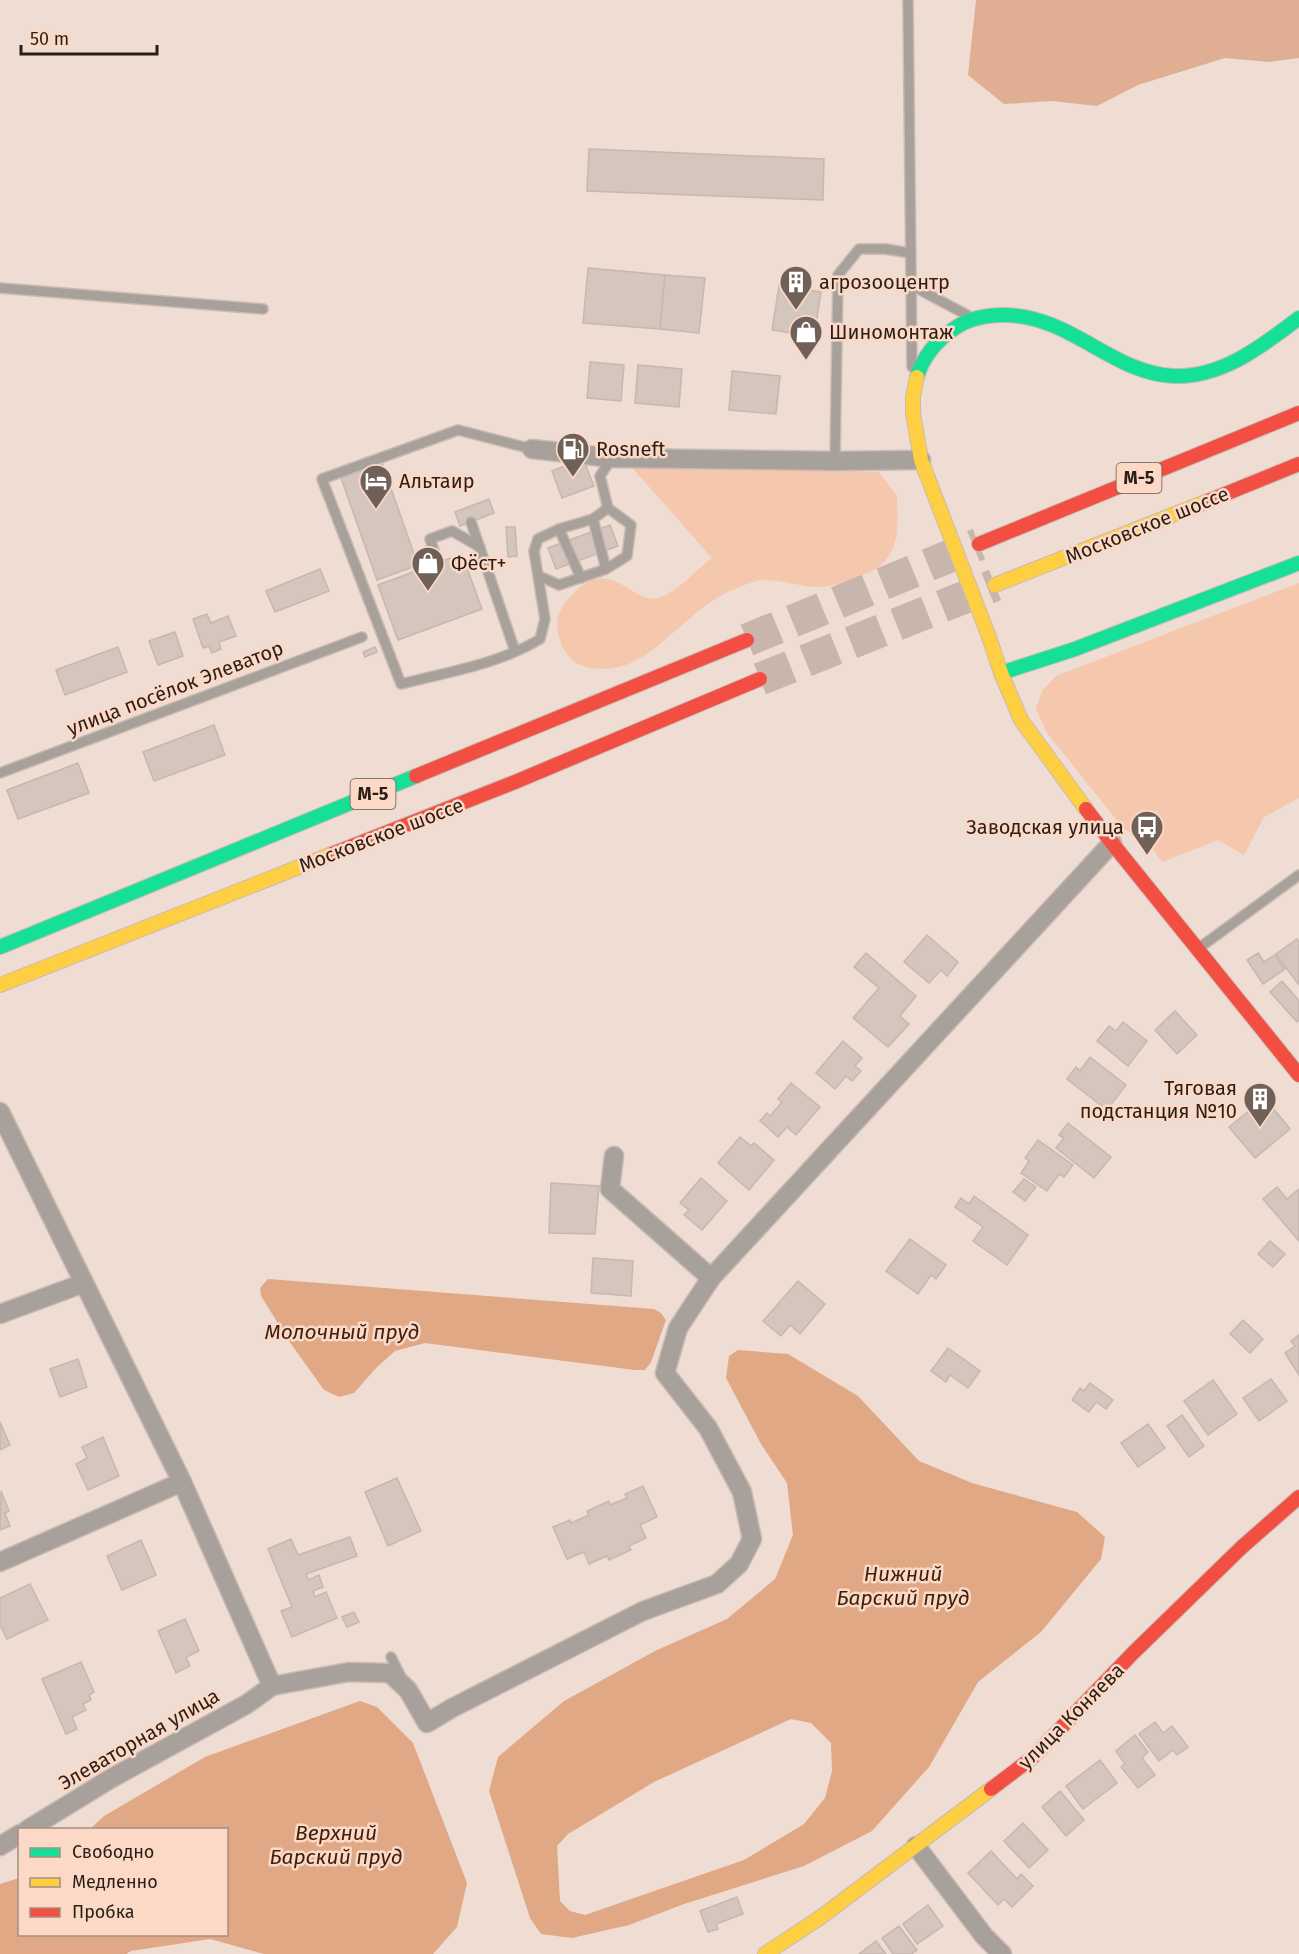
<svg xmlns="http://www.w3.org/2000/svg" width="1299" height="1954" font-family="'Fira Sans',sans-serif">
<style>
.green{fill:#f5c7ac}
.forest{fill:#e0af93}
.water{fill:#e0a885;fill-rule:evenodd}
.building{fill:#d4c5bd;stroke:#c6b8af;stroke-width:1.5}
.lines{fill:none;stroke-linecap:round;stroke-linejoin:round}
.highway-tunnel{stroke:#c8b6ad;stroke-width:33;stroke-dasharray:33 16;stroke-linecap:butt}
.lane-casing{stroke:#c9bbb3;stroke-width:12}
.street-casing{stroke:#c9bbb3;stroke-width:21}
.fast-casing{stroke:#c9bbb3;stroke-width:16}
.slow-casing{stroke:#c9bbb3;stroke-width:16}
.jam-casing{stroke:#c9bbb3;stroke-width:16}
.lane{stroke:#a8a09b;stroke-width:9}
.street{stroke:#a8a09b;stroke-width:18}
.fast{stroke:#16e098;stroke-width:14}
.slow{stroke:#ffcf43;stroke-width:14}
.jam{stroke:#f24e42;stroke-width:14}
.labels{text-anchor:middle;stroke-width:5;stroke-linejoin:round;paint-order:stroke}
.shield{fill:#fbd9c6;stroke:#69564c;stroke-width:1.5}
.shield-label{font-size:18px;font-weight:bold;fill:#2a1e17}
.poi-label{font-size:20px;fill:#2a1e17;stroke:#fbd9c6;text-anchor:start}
.street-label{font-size:20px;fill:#2a1e17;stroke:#fbd9c6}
.water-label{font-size:21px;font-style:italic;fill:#3f220e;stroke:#fbd9c6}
</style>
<rect width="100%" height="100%" fill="#efdcd2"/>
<!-- green -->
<g class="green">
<path d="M628,463L879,472L897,496C897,522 902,549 878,567C867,575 833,587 819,587C801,587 783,580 765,580C754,580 740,587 730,591C691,607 655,662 614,668C603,670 585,669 575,662C562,653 555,632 558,617C561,606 571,595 579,588C612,559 634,605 658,598C679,592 695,570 712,558Z"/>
<polygon points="1299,583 1299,798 1264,817 1244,855 1218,840 1162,862 1150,845 1123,828 1047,733 1036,709 1042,691 1056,676"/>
</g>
<!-- forest -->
<polygon class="forest" points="976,0 1299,0 1299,58 1269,62 1225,58 1138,85 1097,106 1052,101 1004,104 968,75"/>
<!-- water -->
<g class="water">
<polygon points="268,1279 654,1309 661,1313 666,1320 651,1362 645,1370 635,1370 425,1343 395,1351 377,1367 354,1393 339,1397 324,1390 289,1341 261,1296 260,1288"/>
<path d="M738,1350L788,1354L858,1396L919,1461L972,1483L1077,1512L1105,1537L1101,1559L1041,1632L978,1682L929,1767L872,1831L804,1866L684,1904L629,1925L572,1938L541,1934L530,1918L489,1791L498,1757L564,1701L655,1651L727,1619L775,1579L793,1535L787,1483L761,1444L726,1378L729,1356ZM791,1719L811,1723L831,1743L832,1771L825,1798L804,1824L744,1860L585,1915L570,1911L560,1901L557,1846L568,1834L654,1782Z"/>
<polygon points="360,1701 377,1707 413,1743 467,1883 457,1927 433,1954 264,1954 210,1939 131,1951 126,1954 0,1954 0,1884 19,1878 20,1934 226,1934 226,1830 90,1829 104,1816 205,1757"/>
</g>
<!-- building -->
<g class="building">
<polygon points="589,149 824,159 823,200 587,191"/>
<polygon points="588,268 665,275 660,329 583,323"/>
<polygon points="665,275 705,278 699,333 660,329"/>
<polygon points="779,286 821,292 814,337 772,330"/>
<polygon points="590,362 624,365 621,401 587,398"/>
<polygon points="638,365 682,369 679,407 635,403"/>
<polygon points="732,371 780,376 776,414 729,410"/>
<polygon points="583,459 594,486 562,498 552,471"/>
<polygon points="382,463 418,565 377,580 341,478"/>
<polygon points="489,499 494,513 460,526 455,512"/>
<polygon points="610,525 618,546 556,569 548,548"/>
<polygon points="506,527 515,527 517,556 508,557"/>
<polygon points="462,554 482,609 398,640 378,585"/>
<polygon points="320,569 329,591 275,612 266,591"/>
<polygon points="207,614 211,623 228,616 236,636 219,642 221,649 212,653 209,646 203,648 193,619"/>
<polygon points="175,632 183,656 158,665 149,641"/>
<polygon points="118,647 127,672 65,695 56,670"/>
<polygon points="375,647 377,652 365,657 363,652"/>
<polygon points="214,725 225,755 154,781 143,752"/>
<polygon points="78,763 89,793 18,819 7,790"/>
<polygon points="927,935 958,962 947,976 941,970 929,983 904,962"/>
<polygon points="1297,939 1299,942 1299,985 1276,954"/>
<polygon points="866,953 916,996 900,1016 909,1024 888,1047 853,1018 879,988 854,967"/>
<polygon points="1258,953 1264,962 1275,955 1285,969 1263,984 1247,960"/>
<polygon points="1282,981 1299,1001 1299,1020 1297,1022 1270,992"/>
<polygon points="1175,1011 1197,1035 1177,1054 1155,1030"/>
<polygon points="1123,1022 1147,1041 1128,1066 1097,1041 1109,1026 1116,1031"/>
<polygon points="843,1041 862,1058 855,1066 861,1071 852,1081 846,1076 835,1089 816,1073"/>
<polygon points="1090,1057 1126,1085 1107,1110 1067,1079 1076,1067 1080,1071"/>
<polygon points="791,1083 820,1107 796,1135 787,1127 778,1137 760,1121 767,1113 770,1116 782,1102 778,1099"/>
<polygon points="1265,1098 1290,1129 1255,1158 1229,1127"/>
<polygon points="1068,1123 1111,1157 1094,1178 1056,1148 1064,1138 1059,1135"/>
<polygon points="740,1137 751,1146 754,1143 774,1160 749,1190 718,1163"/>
<polygon points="1038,1140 1073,1165 1064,1177 1059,1174 1047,1191 1021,1173 1029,1161 1025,1158"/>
<polygon points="701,1178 727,1201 702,1230 684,1215 689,1210 680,1203"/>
<polygon points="1024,1179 1036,1187 1025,1201 1013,1192"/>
<polygon points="551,1183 599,1186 595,1234 549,1233"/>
<polygon points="1277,1187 1287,1199 1299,1189 1299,1241 1263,1199"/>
<polygon points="974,1196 1028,1235 1007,1265 973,1241 983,1227 955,1207 961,1198 969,1204"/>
<polygon points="910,1239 946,1265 936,1279 931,1275 918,1294 886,1271"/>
<polygon points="1270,1241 1285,1254 1273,1267 1258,1254"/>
<polygon points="593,1258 633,1261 631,1296 591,1293"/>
<polygon points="798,1281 825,1304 800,1334 790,1325 781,1336 763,1321"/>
<polygon points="1243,1320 1263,1339 1250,1353 1230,1334"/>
<polygon points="1299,1335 1299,1375 1285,1353 1295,1346 1291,1341"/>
<polygon points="948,1348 980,1371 968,1388 950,1375 946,1382 931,1371"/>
<polygon points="78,1359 87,1387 60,1397 50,1369"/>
<polygon points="1271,1379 1287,1401 1259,1421 1243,1398"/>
<polygon points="1213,1380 1237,1414 1208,1435 1184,1401"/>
<polygon points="1090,1383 1113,1400 1106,1409 1096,1402 1089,1412 1072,1400 1080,1388 1084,1391"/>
<polygon points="1182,1415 1204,1446 1189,1457 1167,1426"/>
<polygon points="0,1422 10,1445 0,1450"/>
<polygon points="1148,1424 1165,1448 1138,1467 1121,1443"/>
<polygon points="103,1437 119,1476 88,1490 76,1464 87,1458 82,1447"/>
<polygon points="397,1478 421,1531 388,1546 365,1492"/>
<polygon points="643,1486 657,1517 640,1525 646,1538 629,1546 631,1550 609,1560 607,1556 589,1564 584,1552 567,1559 553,1527 570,1520 571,1523 589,1515 587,1511 609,1501 610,1505 627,1498 625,1494"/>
<polygon points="1,1491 9,1511 5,1513 10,1526 0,1530"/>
<polygon points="350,1537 357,1556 306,1574 308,1580 319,1575 323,1587 313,1591 315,1597 326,1592 337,1618 292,1637 281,1611 292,1607 268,1549 291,1539 298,1555"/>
<polygon points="141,1540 156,1575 122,1590 107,1556"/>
<polygon points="30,1584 48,1620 7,1639 0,1625 0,1598"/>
<polygon points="354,1612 359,1622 347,1627 342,1617"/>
<polygon points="185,1619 199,1651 186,1657 190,1666 176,1673 158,1631"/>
<polygon points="81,1662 94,1692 89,1695 91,1700 83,1704 86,1710 72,1717 77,1729 66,1734 42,1679"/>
<polygon points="1155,1722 1163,1733 1172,1726 1188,1747 1177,1755 1173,1750 1159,1761 1139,1734"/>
<polygon points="1135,1735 1148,1752 1142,1758 1155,1775 1138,1788 1121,1767 1125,1764 1116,1751"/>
<polygon points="1100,1760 1117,1783 1083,1809 1066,1786"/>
<polygon points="1060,1791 1084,1820 1066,1836 1042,1807"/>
<polygon points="1023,1823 1048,1850 1029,1868 1004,1841"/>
<polygon points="991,1851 1017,1879 1021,1874 1033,1886 1012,1907 1004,1899 998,1905 968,1873"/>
<polygon points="737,1897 743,1914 716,1924 718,1929 708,1932 700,1911"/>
<polygon points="928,1905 943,1926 917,1944 903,1924"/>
<polygon points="899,1926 917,1950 911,1954 893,1954 882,1938"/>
<polygon points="876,1941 886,1954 859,1954"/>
</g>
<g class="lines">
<!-- highway-tunnel -->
<g class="highway-tunnel">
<polyline points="747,640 979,544"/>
<polyline points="760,679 995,585"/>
</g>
<!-- lane casing -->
<g class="lane-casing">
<g id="lane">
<polyline points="908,0 912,367"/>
<polyline points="911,285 967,315"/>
<polyline points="0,288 263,309"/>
<path d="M532,449L458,430L322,479L401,684C448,672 499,664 540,639L545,619L534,551L538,539L559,529L593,519L608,508"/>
<polyline points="835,461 838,275 859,249 886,249 910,253"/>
<polyline points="593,519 606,569"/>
<polyline points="471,522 515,651"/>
<polyline points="559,529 581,578"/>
<polyline points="438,563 430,539 452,531 480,547"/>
<polyline points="539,576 559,585 606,569 627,556 631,525 608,508 600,476 612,458"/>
<polyline points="0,773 362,637"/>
<polyline points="1199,948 1299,875"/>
<polyline points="391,1657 400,1675"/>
</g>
</g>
<!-- street casing -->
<g class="street-casing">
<g id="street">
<polyline points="532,449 612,458 835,461 921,460"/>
<polyline points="0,1112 182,1482 272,1686 349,1672 390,1673 408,1690 427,1723 452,1708 643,1611 717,1584 739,1564 752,1539 742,1492 708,1428 665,1373 678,1328 711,1278 1112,843"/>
<polyline points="614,1156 610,1189 711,1278"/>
<polyline points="0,1314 84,1283"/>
<polyline points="0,1562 182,1482"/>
<polyline points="27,1830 110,1779 247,1704 272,1686"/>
<polyline points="0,1846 20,1834"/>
<polyline points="916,1846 984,1936 1002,1954"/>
</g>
</g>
<!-- fast casing -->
<g class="fast-casing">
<g id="fast">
<path d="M917,377C923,357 937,340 955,328C970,318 986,315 1003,315C1071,315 1111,373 1173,376C1222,378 1262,346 1299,318"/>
<polyline points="1001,673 1075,649 1299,563"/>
<polyline points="0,947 416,776"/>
</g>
</g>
<!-- slow casing -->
<g class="slow-casing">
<g id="slow">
<polyline points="917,377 913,397 913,413 921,460 989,637 1001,673 1021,720 1086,809"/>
<polyline points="995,585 1208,501"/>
<polyline points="0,985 332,854"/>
<polyline points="765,1954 821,1917 991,1789"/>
</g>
</g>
<!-- jam casing -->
<g class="jam-casing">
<g id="jam">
<polyline points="1208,501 1299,464"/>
<polyline points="979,544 1299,413"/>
<polyline points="416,776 747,640"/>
<polyline points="1086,809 1112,843 1299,1075"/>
<polyline points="332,854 515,782 760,679"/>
<polyline points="991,1789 1032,1758 1133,1653 1242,1547 1299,1497"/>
</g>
</g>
<!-- lane -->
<use href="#lane" class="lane"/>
<!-- street -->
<use href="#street" class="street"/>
<!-- fast -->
<use href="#fast" class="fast"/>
<!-- slow -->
<use href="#slow" class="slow"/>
<!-- jam -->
<use href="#jam" class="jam"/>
</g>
<!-- icons -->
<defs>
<g id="building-pin" transform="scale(1.725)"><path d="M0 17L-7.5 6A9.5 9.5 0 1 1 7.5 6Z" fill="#6f6058" stroke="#fbd9c6"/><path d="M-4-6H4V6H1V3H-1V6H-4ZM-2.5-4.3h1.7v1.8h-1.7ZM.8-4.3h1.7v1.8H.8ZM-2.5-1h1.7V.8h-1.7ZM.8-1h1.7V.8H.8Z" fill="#fff"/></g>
<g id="shop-pin" transform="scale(1.725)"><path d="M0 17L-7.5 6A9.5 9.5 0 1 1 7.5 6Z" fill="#6f6058" stroke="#fbd9c6"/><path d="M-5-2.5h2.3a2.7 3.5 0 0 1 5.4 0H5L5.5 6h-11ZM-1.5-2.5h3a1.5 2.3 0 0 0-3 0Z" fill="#fff"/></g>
<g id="fuel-pin" transform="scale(1.725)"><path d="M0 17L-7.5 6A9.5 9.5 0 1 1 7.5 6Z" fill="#6f6058" stroke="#fbd9c6"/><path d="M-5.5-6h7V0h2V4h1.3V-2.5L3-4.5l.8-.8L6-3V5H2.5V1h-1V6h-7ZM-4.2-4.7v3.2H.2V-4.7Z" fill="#fff"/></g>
<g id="hotel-pin" transform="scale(1.725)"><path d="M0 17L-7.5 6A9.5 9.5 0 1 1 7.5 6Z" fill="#6f6058" stroke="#fbd9c6"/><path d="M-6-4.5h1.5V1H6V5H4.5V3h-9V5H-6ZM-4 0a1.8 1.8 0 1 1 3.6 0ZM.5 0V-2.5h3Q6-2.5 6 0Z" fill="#fff"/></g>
<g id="bus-pin" transform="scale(1.725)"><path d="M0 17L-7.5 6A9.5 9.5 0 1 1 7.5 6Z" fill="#6f6058" stroke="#fbd9c6"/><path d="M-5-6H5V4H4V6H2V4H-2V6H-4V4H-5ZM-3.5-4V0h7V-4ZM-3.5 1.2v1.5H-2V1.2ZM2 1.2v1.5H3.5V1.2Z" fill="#fff"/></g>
</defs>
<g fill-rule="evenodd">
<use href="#building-pin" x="796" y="282"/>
<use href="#shop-pin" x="806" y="332"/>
<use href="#fuel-pin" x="573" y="449"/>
<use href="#hotel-pin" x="376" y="481"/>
<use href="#shop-pin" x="428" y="563"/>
<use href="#bus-pin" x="1147" y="827"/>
<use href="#building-pin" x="1260" y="1099"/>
</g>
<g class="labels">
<!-- shield labels -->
<g class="shield">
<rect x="1116.5" y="463" width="45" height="30" rx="4.5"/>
<rect x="350.5" y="779" width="45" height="30" rx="4.5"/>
</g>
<g class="shield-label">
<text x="1139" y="484">М-5</text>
<text x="373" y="800">М-5</text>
</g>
<!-- poi labels -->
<g class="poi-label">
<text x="819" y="289">агрозооцентр</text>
<text x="829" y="339">Шиномонтаж</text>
<text x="596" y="456">Rosneft</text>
<text x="399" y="488">Альтаир</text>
<text x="451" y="570">Фёст+</text>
<text x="1124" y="834" text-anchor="end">Заводская улица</text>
<text x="1237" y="1095" text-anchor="end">Тяговая<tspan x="1237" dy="23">подстанция №10</tspan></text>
</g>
<!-- street labels -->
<g class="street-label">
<text transform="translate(1147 525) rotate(-22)" y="7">Московское шоссе</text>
<text transform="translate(175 688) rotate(-21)" y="7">улица посёлок Элеватор</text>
<text transform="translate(381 835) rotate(-21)" y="7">Московское шоссе</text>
<text transform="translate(1071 1716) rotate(-45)" y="7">улица Коняева</text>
<text transform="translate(139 1739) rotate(-30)" y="7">Элеваторная улица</text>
</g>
<!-- water labels -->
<g class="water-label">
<text x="342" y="1339">Молочный пруд</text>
<text x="903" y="1581">Нижний<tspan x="903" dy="24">Барский пруд</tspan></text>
<text x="336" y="1840">Верхний<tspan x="336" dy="24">Барский пруд</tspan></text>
</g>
</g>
<!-- legend -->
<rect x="18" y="1828" width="210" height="108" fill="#fbd9c6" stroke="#a78e80" stroke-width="1.5"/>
<rect x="30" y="1848" width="30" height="9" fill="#16e098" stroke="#a78e80" stroke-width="1.5"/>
<text x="72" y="1858" font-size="18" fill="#2a1e17">Свободно</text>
<rect x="30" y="1878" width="30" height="9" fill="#ffcf43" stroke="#a78e80" stroke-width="1.5"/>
<text x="72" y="1888" font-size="18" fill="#2a1e17">Медленно</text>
<rect x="30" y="1908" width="30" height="9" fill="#f24e42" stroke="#a78e80" stroke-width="1.5"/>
<text x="72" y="1918" font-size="18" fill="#2a1e17">Пробка</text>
<!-- scale -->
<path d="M21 45v9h136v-9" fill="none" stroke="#2a1e17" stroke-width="3"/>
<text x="30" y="45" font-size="18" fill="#2a1e17" stroke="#fbd9c6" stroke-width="4.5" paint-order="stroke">50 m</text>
</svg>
